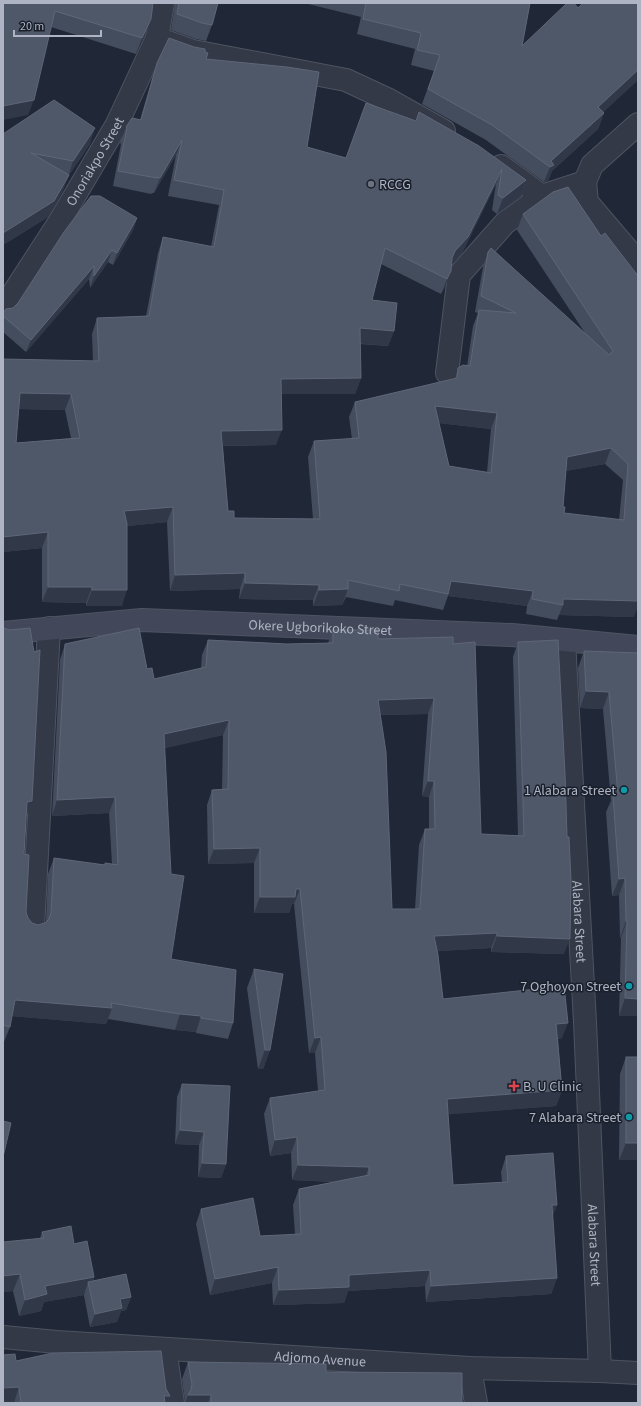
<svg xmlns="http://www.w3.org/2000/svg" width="641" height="1406" font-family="'Source Sans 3',sans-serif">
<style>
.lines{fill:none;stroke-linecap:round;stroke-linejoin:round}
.street-casing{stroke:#4e5461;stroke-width:24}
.secondary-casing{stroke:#4e5461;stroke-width:24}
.street{stroke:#343947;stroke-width:22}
.secondary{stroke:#424859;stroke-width:22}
.wall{fill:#444d5e;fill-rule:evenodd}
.shaded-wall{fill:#313949}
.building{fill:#4f5869;stroke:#5e6677;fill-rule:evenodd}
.worship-dot{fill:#6b7280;stroke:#191f2b;stroke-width:1.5}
.culture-dot{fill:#0f9aa8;stroke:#191f2b;stroke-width:1.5}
.health-dot{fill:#e0444e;stroke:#191f2b;stroke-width:1.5}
.labels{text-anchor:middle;stroke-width:3;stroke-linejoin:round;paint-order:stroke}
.street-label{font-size:14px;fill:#aeb4c3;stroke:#191f2b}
.poi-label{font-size:14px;fill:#aeb4c3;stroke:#191f2b;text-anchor:end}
</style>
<rect width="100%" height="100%" fill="#202736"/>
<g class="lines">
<!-- street casing -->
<g class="street-casing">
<g id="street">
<polyline points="157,38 193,51 346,80 389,100 444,131"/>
<polyline points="638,124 592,165 585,182 587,202 638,262"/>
<polyline points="501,166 542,196 585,182"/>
<path id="s1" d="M3,309L58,224L117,124L157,38L163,3"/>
<polyline points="447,373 459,275 505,223 542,196"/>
<path id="s2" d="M564,640L585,1022L600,1371"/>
<polyline points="33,928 49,628"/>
<path id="s3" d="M3,1337L57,1342L470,1368L600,1371L638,1373"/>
<polyline points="165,1349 173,1403"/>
<polyline points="470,1368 476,1403"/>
</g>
</g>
<!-- secondary casing -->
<g class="secondary-casing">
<g id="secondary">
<path id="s4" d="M3,633L142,620L512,635L638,647"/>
</g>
</g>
<!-- street -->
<use href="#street" class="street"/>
<!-- secondary -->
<use href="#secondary" class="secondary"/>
</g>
<!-- wall -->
<g class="wall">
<polygon points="3,3 151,19 145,34 136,54 51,27 28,115"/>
<polygon points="175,3 218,3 212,25 206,41 196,39 171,30"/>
<polygon points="304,3 530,3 522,46 638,80 603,112 604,113 598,129 552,171 548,181 544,182 486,140 422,104 434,71 411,65 415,49 357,34 361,17"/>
<path d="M205,52L206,59L307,147L346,158L366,103L526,180L521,196L497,214L492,210L496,184L462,253L451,265L445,287L441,294L381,264L372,300L394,331L388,346L360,344L361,378L355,394H281L276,445L223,446L228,511L234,518L313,519L308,457L314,441L352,439L349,417L355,402L455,379L458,368L467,366L473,326L478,313L475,312L483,267L488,252L585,333L517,230L523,214L601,236L638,276L634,617L559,615L557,620L526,614L527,606L448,596L443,610L395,600L393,606L346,597L342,605L313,606V600L239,599L240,589L170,591L167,522L127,526L122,606H86V603L42,602V548L3,552V359L93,361L92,334L97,318L146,316L158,253L163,237L211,247L219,205L168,196L176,155L154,193H152L151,194L113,186L121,144L120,143L126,127L140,120L152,79L157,63ZM19,409L65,410L71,438L16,443ZM439,423L491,429L487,472L449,466ZM605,464L623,480L619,520L564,513L563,507L565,471Z"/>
<polygon points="3,134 90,144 69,175 63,190 48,217 3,245"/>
<polygon points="137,218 133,230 113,265 108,262 90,288 89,279 26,352 3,332 3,313 13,308"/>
<path d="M3,628L26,817L24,854L26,912L28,918L32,923L38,925L45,923L46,922L48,874L54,858L105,865V863L112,864L109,813L52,816L60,660L65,644L147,669L154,679L201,668L202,655L208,640L287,644L328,643L333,630L378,639L453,644L481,834L518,836L513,657L518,642L564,954L491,952V948L437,951L443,999L562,1038L558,1039L562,1090L556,1106L448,1114L453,1185L502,1182L501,1172L506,1156L557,1205L552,1217L557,1278L551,1294L426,1302L425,1286L348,1291L344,1303L273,1305L272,1283L210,1295L196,1224L201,1209L260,1236L295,1235L293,1205L299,1189L334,1182L292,1180L291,1153L270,1156L264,1114L270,1098L318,1091L315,1053H309L294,904H292L289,913H254V863L208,864L207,805L212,790L222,789L223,735L164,748L171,959L233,1023L228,1039L196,1033V1032L175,1030L108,1019L106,1024L12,1016L10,1027L4,1042H3ZM428,714L422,796L429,797V829H425L419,845L415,909H392L380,715Z"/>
<polygon points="584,651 638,653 638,1016 619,1016 621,938 620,938 619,895 612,896 606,812 611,801 603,709 580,708 578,668"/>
<polygon points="254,969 270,1050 263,1069 258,1069 247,988"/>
<polygon points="626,1057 638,1160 619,1160 620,1074"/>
<polygon points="182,1084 226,1164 221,1178 198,1177 199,1145 175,1144 177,1097"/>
<polygon points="42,1232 74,1244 94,1277 93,1281 131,1297 126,1310 121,1311 117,1322 90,1327 84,1296 84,1295 44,1302 41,1311 19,1316 13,1291 3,1292 40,1238"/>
<polygon points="16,1361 166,1389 170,1396 167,1403 14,1403"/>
<polygon points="188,1362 326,1372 462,1403 185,1403 185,1401 182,1379"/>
</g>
<!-- shaded-wall -->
<g class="shaded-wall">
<polygon points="151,19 145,34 136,54 142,38"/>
<polygon points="638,70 638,80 593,122 598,107"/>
<polygon points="34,100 28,115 3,120 3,106"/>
<polygon points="604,113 598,129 552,171 548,181 544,182 550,167 551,161"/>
<polygon points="95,128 90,144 69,175 63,190 48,217 3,245 3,233 68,177 73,161"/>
<polygon points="182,140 176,155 154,193 160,178"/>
<polygon points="502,169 496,184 462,253 449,267 455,251"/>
<polygon points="526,180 521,196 497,214 503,198"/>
<polygon points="137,218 133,230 113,265 117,253"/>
<polygon points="112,250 108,262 90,288 94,276"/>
<polygon points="94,266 89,279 26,352 31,340"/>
<polygon points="451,271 445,287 441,294 447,279"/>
<polygon points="360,328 394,331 388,346 355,343"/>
<polygon points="361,378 355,394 275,394 281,379"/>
<polygon points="20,393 71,394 65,410 15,409"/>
<polygon points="435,406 497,413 491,429 429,422"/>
<polygon points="282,430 276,445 216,446 221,431"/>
<polygon points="611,448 605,464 561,472 567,457"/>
<polygon points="173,507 167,522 118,527 124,511"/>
<polygon points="48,532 42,548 3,552 3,537"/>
<polygon points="245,573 240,589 170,591 175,575"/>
<polygon points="451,581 533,591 527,606 448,596"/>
<polygon points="245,583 319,585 313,600 239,599"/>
<polygon points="48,587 92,587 86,603 42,602"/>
<polygon points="348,589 342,605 313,606 319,590"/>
<polygon points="92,590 127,590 122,606 86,606"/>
<polygon points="638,593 638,607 634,617 559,615 563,605 563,599"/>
<polygon points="586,691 609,692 603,709 580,708"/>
<polygon points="434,698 428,714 372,715 378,700"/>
<polygon points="229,720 223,735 158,750 164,734"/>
<polygon points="428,781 434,781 429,797 422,796"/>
<polygon points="115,797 109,813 52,816 57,800"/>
<polygon points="32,801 26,817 21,817 27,802"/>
<polygon points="260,848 254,863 208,864 214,849"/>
<polygon points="625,878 619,895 612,896 619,879"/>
<polygon points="296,889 300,889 294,904 292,904 289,913 254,913 260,897"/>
<polygon points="626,921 627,921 621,938 620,938"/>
<polygon points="497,933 491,948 428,952 434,936"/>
<polygon points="497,936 570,939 564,954 491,952"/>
<polygon points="625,998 638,999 638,1016 619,1016"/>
<polygon points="15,1000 112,1008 106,1024 10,1016"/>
<polygon points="180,1014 201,1016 196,1032 175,1030"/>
<polygon points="568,1023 562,1038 551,1040 556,1024"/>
<polygon points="321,1037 315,1053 309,1053 315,1038"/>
<polygon points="265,1050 270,1050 263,1069 258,1069"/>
<polygon points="562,1090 556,1106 442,1115 447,1099"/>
<polygon points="180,1130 204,1132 199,1145 175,1144"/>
<polygon points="297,1137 291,1153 270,1156 275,1140"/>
<polygon points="626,1143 638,1143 638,1160 619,1160"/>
<polygon points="202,1163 226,1164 221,1178 198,1177"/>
<polygon points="298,1165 369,1167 363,1183 292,1180"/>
<polygon points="552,1205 557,1205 551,1221"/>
<polygon points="278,1267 272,1283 210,1295 215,1279"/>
<polygon points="430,1270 425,1286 348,1291 344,1303 273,1305 279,1290 349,1275"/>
<polygon points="20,1274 13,1291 3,1292 3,1276"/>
<polygon points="94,1277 90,1289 88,1282 84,1295 44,1302 41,1311 19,1316 25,1300 45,1286"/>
<polygon points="557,1278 551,1294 426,1302 431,1286"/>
<polygon points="131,1297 126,1310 121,1311 117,1322 90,1327 95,1314 120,1299"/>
<polygon points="19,1387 14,1403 3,1403 3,1388"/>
<polygon points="188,1395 211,1395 208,1403 185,1403"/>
<polygon points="164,1396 170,1396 167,1403 161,1403"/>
</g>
<!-- building -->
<g class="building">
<polygon points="3,3 153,3 151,19 142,38 55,11 34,100 3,106"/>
<polygon points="179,3 218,3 212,25 202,23 177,14"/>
<polygon points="366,3 530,3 522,46 567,3 574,3 578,8 583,3 638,3 638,70 598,107 604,113 551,161 554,165 550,167 492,125 428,89 440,55 417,50 421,33 363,19"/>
<path d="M169,38L194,47L205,49V52L208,53L206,59L287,67L319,72L307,147L346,158L366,103L416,121L419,112L479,146L526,180L503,198L498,195L502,169L468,237L455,251L452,258L451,271L447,279L385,248L372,300L397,303L394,331L360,328L361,378L281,379L282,430L221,431L228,511H234V518L320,519L314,441L359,438L355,402L457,378L458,368L463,365L470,366L479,310L516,313L481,296L488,252L491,248L609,355L613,351L523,214L553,192L568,187L601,236L605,233L638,276V601L563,599V605L532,599L533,591L451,581L448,594L400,584L399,591L348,580V589L319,590V585L245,583V573L175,575L173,507L124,511L127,524V590H92V587H48V532L3,537V359L99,361L97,318L149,316L163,237L214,247L224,190L174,180L182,140L160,178L157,177V178L118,171L127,128L126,127L132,118L141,120L157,63ZM20,393L71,394L80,438L16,443ZM435,406L497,413L491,473L449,466ZM611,448L628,464L624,520L564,513L565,507H563L567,457Z"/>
<polygon points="54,100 95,128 73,161 31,153 69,175 54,201 3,233 3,134"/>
<polygon points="91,196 100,196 137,218 117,253 112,250 94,276 94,266 31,340 3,316 3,313 6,309 13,308 18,303 64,232"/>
<path d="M3,628L10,630L30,628L34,652L40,650L32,801L27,802L24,854L29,855L26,912L28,918L32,923L38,925L45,923L49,919L51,913L54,858L105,865V863L118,865L115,797L57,800L65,644L139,628L147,669L152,668L154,679L206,667L208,640L287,644L333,643V630H378V639L453,637V644L475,642L481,834L524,836L518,642L558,640L565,774L567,837H569L571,880L570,939L497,936V933L434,936L438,955L443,999L564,986L568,1023L556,1024L562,1090L447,1099L453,1185L508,1182L506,1156L553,1153L557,1205H552L557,1278L431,1286L430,1270L349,1275V1287L279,1290L278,1267L215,1279L201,1209L253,1198L260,1236L301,1234L299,1189L369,1175V1167L298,1165L297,1137L275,1140L270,1098L325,1090L321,1037L315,1038L300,889H296L295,897H260V848L214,849L212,790L228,789L229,720L164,734L171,874L184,876L171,959L236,970L233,1023L201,1018V1016L180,1014L111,1003L112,1008L15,1000L10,1027L3,1025ZM434,698L428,781H434L435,829H425L420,909H392L386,752L378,700Z"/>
<polygon points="584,651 638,653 638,999 625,998 627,921 626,921 625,878 619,879 613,795 618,795 609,692 586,691"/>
<polygon points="254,969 283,974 270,1050 265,1050"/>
<rect x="626" y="1057" width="12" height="86"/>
<polygon points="182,1084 230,1086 226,1164 202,1163 204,1132 180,1130"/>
<polygon points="3,1121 11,1123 3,1157"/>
<polygon points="71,1226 74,1244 87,1241 94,1277 45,1286 47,1294 25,1300 20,1274 3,1276 3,1242 44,1238 42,1232"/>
<polygon points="126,1274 131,1297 120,1299 122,1308 95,1314 88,1282"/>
<polygon points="161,1351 166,1389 170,1396 164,1396 165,1403 21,1403 19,1387 3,1388 3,1355 15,1354 16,1361 53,1353"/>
<polygon points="188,1362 326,1364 326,1372 462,1373 462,1403 211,1403 211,1395 188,1395 191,1390 192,1384"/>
</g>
<!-- markers -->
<circle class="worship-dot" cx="371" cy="184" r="4"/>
<g class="culture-dot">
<circle cx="624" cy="790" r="4"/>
<circle cx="629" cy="986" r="4"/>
<circle cx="629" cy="1117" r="4"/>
</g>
<path class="health-dot" d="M512 1080h4v4h4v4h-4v4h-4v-4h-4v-4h4z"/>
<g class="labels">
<!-- street labels -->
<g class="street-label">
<text dy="5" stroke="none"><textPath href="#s1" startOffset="174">Onoriakpo Street</textPath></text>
<text dy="5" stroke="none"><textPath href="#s4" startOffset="318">Okere Ugborikoko Street</textPath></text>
<text dy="5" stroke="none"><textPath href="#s2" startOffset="282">Alabara Street</textPath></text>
<text dy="5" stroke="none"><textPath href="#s2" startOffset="606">Alabara Street</textPath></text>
<text dy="5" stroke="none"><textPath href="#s3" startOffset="318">Adjomo Avenue</textPath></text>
</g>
<!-- poi labels -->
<g class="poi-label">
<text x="379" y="189" text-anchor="start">RCCG</text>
<text x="616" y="795">1 Alabara Street</text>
<text x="621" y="991">7 Oghoyon Street</text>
<text x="523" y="1091" text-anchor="start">B. U Clinic</text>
<text x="621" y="1122">7 Alabara Street</text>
</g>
</g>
<!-- border -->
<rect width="641" height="1406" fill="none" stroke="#aeb4c3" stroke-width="8"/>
<!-- scale -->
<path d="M14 30v6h87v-6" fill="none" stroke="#aeb4c3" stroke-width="2"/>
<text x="20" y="30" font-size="12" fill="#aeb4c3" stroke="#191f2b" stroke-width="3" paint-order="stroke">20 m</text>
</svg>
